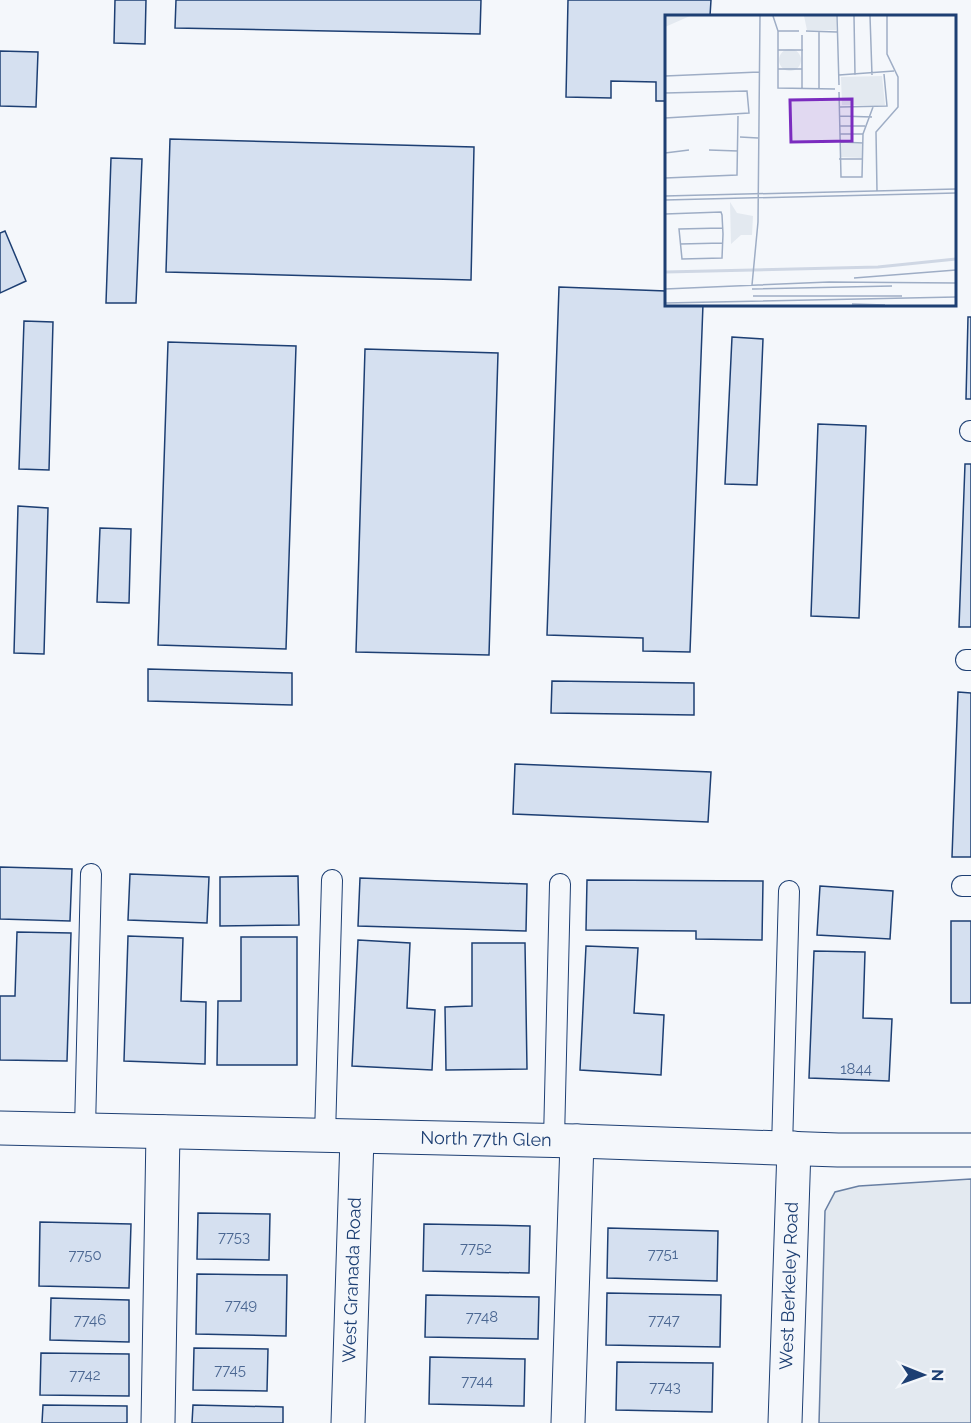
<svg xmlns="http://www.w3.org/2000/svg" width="971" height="1423" font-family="Raleway,sans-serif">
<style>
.green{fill:#e3e9f0;stroke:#687fa3;stroke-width:1.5}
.building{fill:#d5e0f0;stroke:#1d3f73;stroke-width:1.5}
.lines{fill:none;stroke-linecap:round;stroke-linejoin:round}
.lane-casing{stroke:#1d3f73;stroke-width:22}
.street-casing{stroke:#1d3f73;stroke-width:35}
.lane{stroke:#f4f7fb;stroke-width:20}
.street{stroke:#f4f7fb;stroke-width:33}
.labels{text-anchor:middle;stroke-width:4.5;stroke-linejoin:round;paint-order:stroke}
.number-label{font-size:15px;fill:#4b6792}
.street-label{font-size:18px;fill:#1d3f73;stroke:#f4f7fb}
.inset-river{fill:none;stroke:#cfd7e4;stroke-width:3}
.inset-road{fill:none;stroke:#9eadc5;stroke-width:1.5}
.view{fill:#7b2cbf;fill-opacity:0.15;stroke:#7b2cbf;stroke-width:3}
.inset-edge{fill:none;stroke:#1d3f73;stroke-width:3}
</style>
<rect width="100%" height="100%" fill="#f4f7fb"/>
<!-- green -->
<polygon class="green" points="971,1179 971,1423 819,1423 825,1211 835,1192 859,1186"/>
<!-- building -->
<g class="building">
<polygon points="115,0 146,0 145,44 114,43"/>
<polygon points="176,0 481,0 480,34 175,28"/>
<polygon points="568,0 711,0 710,16 666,16 666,101 656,101 656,82 611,81 611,98 566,97"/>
<polygon points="0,51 38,52 36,107 0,106"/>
<polygon points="170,139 474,147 471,280 166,272"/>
<polygon points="111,158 142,159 136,303 106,303"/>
<polygon points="5,231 26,281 0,293 0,233"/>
<polygon points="559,287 666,291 666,304 703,304 690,652 643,651 643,638 547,635"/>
<polygon points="968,317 971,317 971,399 966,399"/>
<polygon points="24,321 53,322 49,470 19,469"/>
<polygon points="732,337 763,339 757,485 725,484"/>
<polygon points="168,342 296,346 286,649 158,645"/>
<polygon points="365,349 498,353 489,655 356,652"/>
<polygon points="818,424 866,426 859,618 811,616"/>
<polygon points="965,464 971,464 971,627 959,627"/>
<polygon points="18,506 48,508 44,654 14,653"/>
<polygon points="100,528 131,529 129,603 97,602"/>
<polygon points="148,669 292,673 292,705 148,701"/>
<polygon points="552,681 694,683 694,715 551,713"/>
<polygon points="958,692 971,693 971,857 952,857"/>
<polygon points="515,764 711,772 708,822 513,814"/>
<polygon points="0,867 72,869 70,921 0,919"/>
<polygon points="130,874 209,877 207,923 128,920"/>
<polygon points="298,876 299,925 220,926 220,877"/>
<polygon points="360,878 527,884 526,931 358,926"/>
<polygon points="587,880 763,881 762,940 696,939 696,931 586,930"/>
<polygon points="820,886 893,891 890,939 817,935"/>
<rect x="951" y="921" width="20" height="82"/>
<polygon points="17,932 71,933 67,1061 0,1060 0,996 15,996"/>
<polygon points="128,936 183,938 181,1001 206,1002 205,1064 124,1061"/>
<polygon points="241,937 297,937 297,1065 217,1065 218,1001 241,1001"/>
<polygon points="358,940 410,943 407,1008 435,1010 432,1070 352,1066"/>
<polygon points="472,943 525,943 527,1069 446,1070 445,1007 472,1006"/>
<polygon points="586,946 638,948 634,1013 664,1015 661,1075 580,1070"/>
<polygon points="814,951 865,952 863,1018 892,1019 889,1081 809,1078"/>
<polygon points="198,1213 270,1214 269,1260 197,1259"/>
<polygon points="40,1222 131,1224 129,1288 39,1286"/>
<polygon points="424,1224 530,1226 529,1273 423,1271"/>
<polygon points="608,1228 718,1231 717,1281 607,1278"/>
<polygon points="197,1274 287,1275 286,1336 196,1334"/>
<polygon points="607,1293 721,1295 720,1347 606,1345"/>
<polygon points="426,1295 539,1297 538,1339 425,1337"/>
<polygon points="51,1298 129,1300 129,1342 50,1340"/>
<polygon points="194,1348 268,1349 267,1391 193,1390"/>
<polygon points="41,1353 129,1354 129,1396 40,1395"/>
<polygon points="430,1357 525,1359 524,1406 429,1404"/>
<polygon points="617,1362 713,1363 712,1412 616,1410"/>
<polygon points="43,1405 127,1406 127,1423 42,1423"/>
<polygon points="193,1405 283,1407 283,1423 192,1423"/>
</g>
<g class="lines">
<!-- lane casing -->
<g class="lane-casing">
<g id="lane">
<polyline points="970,431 971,431"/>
<polyline points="966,660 971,660"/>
<polyline points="962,886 971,886"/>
<polyline points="85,1129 91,874"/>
<polyline points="325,1136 332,880"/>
<polyline points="554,1140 560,884"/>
<polyline points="782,1148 789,891"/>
</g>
</g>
<!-- street casing -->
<g class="street-casing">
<g id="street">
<polyline points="0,1128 577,1141 838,1150 971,1150"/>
<polyline points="158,1423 163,1132"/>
<polyline points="348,1423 357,1137"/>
<polyline points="568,1423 577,1141"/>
<polyline points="785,1423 794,1148"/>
</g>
</g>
<!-- lane -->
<use href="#lane" class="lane"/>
<!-- street -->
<use href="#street" class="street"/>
</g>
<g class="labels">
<!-- number labels -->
<g class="number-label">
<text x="856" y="1074">1844</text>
<text x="234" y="1242">7753</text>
<text x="476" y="1253">7752</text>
<text x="663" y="1259">7751</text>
<text x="85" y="1260">7750</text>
<text x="241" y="1310">7749</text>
<text x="482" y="1322">7748</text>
<text x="90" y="1325">7746</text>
<text x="664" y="1325">7747</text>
<text x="230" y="1375">7745</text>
<text x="85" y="1380">7742</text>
<text x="477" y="1386">7744</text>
<text x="665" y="1392">7743</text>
</g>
<!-- street labels -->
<g class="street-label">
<text transform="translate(486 1139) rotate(1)" y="6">North 77th Glen</text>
<text transform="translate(352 1280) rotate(-88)" y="6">West Granada Road</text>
<text transform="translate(789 1286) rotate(-88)" y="6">West Berkeley Road</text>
</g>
</g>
<!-- overview -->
<g transform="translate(665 15)">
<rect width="291" height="291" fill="#f4f7fb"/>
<path d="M0,1H25L0,12ZM139,1H171V15H142ZM114 45a11 11 0 1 1 22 0a11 11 0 1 1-22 0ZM217,61L220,90H177L176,62ZM176,128L197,129V143L176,142ZM65,187L72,198L88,201L87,220H76L66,229Z" fill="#e3e9f0"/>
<path class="inset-river" d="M0,257L213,252L291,244"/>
<path class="inset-road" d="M108,1L113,16V73L170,74M172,1L174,70M189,1L190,60M205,1L207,60M113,16H134M141,16L172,17M113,35H138M113,54H137M174,60L229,56M0,61L94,57M137,74V20M154,74V16M174,77L176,162H197L198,119L208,92M0,78L82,76L84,98L0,103M175,92L222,91L219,59M175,101L207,102M175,111H200M175,119H198M75,122L93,123M175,127L198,128M44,135L73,136M0,138L24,135M174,144H198M0,163L72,160L73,101M212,176L211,117L233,92V62L222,39V1M0,181L291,174M0,185L291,178M0,199L56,197L57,200L58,219L57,243L17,244L14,214L57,213M15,229L58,228M189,263L291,255M87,270L93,207L95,1M0,274L164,267L291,268M87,274L227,271M88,281H237M0,288L291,282M187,289L220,290"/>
<path class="view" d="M187,84V126L126,127L125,85Z"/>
<rect width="291" height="291" class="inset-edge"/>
</g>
<!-- north arrow -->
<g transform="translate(923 1375) rotate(91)" stroke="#f4f7fb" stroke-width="4.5" paint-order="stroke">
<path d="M0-4.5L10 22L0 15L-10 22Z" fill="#1d3f73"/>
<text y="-9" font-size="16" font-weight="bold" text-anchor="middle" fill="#1d3f73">N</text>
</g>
</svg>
